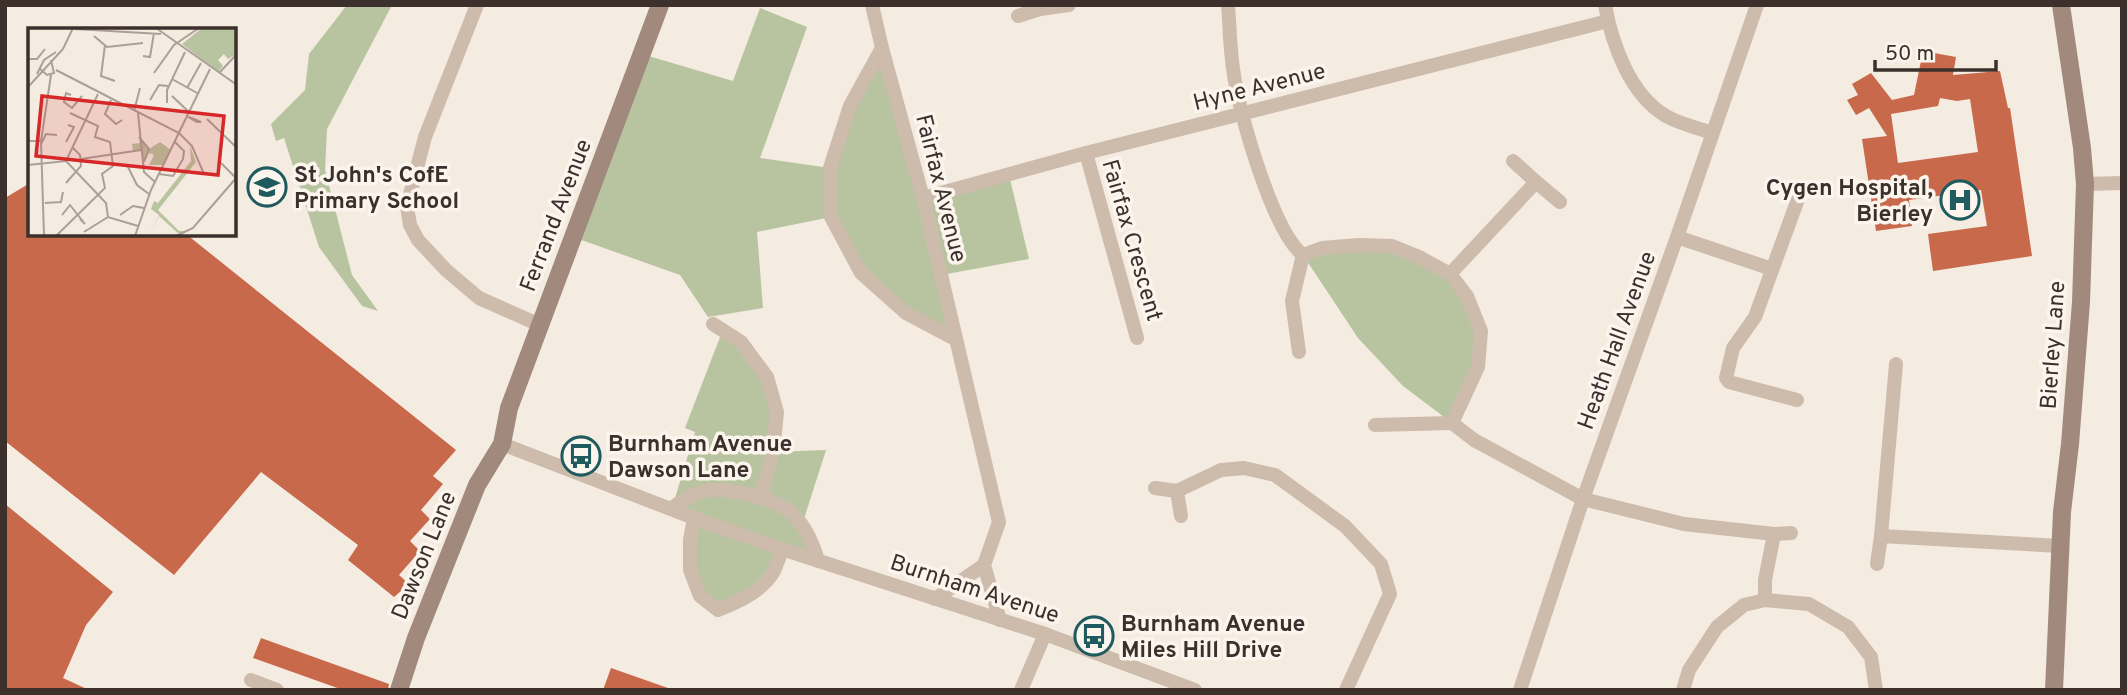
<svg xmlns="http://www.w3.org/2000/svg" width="2127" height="695" font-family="Overpass,sans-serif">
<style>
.green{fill:#b8c4a0}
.building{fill:#c8694b;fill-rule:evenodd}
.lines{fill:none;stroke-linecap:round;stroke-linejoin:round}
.street{stroke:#cdbbac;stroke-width:14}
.secondary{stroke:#a18a7d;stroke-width:18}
.labels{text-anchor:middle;stroke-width:7;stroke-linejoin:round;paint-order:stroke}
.street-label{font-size:23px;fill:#3b302b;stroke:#fbf5ee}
.poi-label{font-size:23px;font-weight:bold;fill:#3b302b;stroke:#fbf5ee;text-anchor:start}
.inset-road{fill:none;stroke:#aaa098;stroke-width:2}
.view{fill:#d62828;fill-opacity:0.15;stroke:#d62828;stroke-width:3.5}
.inset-edge{fill:none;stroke:#3b302b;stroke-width:3.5}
</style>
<rect width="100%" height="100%" fill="#f4ebe1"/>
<!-- green -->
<g class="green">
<polygon points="347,5 392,5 327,129 325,170 352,275 378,311 362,306 319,247 284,138 276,141 271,124 305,90 309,54"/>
<polygon points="760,8 807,27 760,158 830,168 882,48 923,198 1009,175 1029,259 941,275 955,339 861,273 831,217 757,232 763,308 708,317 680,275 573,237 642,54 733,81"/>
<polygon points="1392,246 1450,274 1481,331 1478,367 1452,423 1403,386 1358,338 1303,255"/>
<polygon points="722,332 767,377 777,412 773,452 826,450 802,525 818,561 782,549 773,572 718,610 690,570 694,518 672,508 695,432 685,428"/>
</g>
<!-- building -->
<g class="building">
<path d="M1923,51L1956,57L1953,75L2000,71L2008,108H2010L2032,256L1933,271L1928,234L1987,226L1981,190L1909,200L1912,226L1876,231L1862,139L1887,136L1869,108L1856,115L1847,100L1858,95L1852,84L1871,73L1892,100L1914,95ZM1940,98L1957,101L1970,99L1978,152L1898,163L1891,114L1938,106Z"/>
<polygon points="30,183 30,234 186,234 456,450 433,476 443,484 421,510 430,519 410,541 420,551 399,575 409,584 394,597 348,560 358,545 261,472 174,575 5,441 5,198"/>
<polygon points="5,504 113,592 86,625 63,678 89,690 5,690"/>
<polygon points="261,638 389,684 388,690 343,690 253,658"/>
<polygon points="611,668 668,688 667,690 603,690"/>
</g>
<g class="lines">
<!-- street -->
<g class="street">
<polyline points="477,5 425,137 407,206 410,225 418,240 446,270 479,298 540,325"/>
<polyline points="872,5 882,48 923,198 999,522 984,565 1000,620"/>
<polyline points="1039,5 1040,9 1069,5"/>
<path d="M1228,5C1230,30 1230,56 1235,81C1242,120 1273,232 1303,255L1322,248L1359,245L1392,246L1419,257L1450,274L1467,296L1481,331L1478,367L1452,423L1474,440L1583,499L1684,524L1774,534L1791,533"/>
<path d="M1605,5C1612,44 1630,95 1666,116C1680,124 1698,128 1712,133"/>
<polyline points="1018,16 1040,9"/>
<polyline points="882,48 850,106 830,168 831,217 861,273 906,313 955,339"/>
<polyline points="1086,153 1137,338"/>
<polyline points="1513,161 1536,182"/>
<polyline points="2085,184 2122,183"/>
<polyline points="923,198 1086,153 1608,21"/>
<polyline points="1677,237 1772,269"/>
<polyline points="1450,274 1536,182 1560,202"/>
<polyline points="713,324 741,342 767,377 777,412 773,452 760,498"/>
<polyline points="1299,352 1292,301 1303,255"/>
<polyline points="1797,400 1729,382 1726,378 1733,348 1755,317 1798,199"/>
<polyline points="1375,425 1452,423"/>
<polyline points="502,444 694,518 782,549 1045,634 1195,690"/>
<polyline points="1155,488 1177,491"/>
<path d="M672,508C682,500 693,494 705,491C723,486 773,499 788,510C804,522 813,543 818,561"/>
<polyline points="1181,516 1177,491 1221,470 1244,468 1275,475 1345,526 1381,564 1390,594 1346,690"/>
<path d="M694,518L690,540V570L700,596L718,610C738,602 763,591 774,571C777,564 780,556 782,549"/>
<polyline points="1881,536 1896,364"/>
<polyline points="1877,564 1881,536 2060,546"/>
<polyline points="935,599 984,565"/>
<polyline points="1765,600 1765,580 1774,534"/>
<polyline points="251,680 277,690"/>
<polyline points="1021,690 1045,634"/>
<polyline points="1520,690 1583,499 1677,237 1757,5"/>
<polyline points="1683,690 1689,670 1717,627 1744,605 1765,600 1809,604 1848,627 1871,657 1876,690"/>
</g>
<!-- secondary -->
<g class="secondary">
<polyline points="399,690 416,638 477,485 502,444 509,408 660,5"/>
<polyline points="2054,690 2062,512 2070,444 2081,302 2085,184 2082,148 2061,5"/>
</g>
</g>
<!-- icons -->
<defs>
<g id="school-ring" transform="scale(2.0125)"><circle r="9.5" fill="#fbf5ee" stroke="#1f5a5e" stroke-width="1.5"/><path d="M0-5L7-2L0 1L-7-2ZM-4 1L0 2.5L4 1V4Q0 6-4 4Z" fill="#1f5a5e"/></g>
<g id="hospital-ring" transform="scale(2.0125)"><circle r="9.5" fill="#fbf5ee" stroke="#1f5a5e" stroke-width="1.5"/><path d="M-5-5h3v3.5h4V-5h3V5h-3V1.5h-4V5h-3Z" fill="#1f5a5e"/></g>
<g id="bus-ring" transform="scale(2.0125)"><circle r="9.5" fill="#fbf5ee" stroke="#1f5a5e" stroke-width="1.5"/><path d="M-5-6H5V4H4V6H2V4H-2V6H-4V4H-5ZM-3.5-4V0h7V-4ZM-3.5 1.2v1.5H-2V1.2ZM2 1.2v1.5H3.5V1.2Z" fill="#1f5a5e"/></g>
</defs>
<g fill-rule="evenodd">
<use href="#school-ring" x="267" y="187"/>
<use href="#hospital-ring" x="1960" y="200"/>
<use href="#bus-ring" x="581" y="456"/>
<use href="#bus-ring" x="1094" y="636"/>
</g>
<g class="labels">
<!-- street labels -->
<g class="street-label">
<text transform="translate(1259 86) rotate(-14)" y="8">Hyne Avenue</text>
<text transform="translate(942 188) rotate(76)" y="8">Fairfax Avenue</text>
<text transform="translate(555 215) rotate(-69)" y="8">Ferrand Avenue</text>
<text transform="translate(1133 240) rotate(74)" y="8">Fairfax Crescent</text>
<text transform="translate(1616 340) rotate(-70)" y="8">Heath Hall Avenue</text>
<text transform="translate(2052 345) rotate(-86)" y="8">Bierley Lane</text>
<text transform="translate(423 555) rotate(-68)" y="8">Dawson Lane</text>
<text transform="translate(975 588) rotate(18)" y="8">Burnham Avenue</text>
</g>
<!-- poi labels -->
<g class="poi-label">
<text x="294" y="182">St John's CofE<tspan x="294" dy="26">Primary School</tspan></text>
<text x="1933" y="195" text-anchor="end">Cygen Hospital,<tspan x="1933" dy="26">Bierley</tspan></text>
<text x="608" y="451">Burnham Avenue<tspan x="608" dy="26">Dawson Lane</tspan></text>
<text x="1121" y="631">Burnham Avenue<tspan x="1121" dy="26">Miles Hill Drive</tspan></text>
</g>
</g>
<!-- overview -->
<g transform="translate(28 28)">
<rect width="208" height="208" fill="#f4ebe1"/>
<path d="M174,0H208V26L200,31L196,26L190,32L195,38L190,44L154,16ZM111,109L121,121L132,114L143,122L136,137H121L126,127L121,125L115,135L113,122L105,123L104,116L112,115ZM162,118L168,134L130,182L151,203H157L151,206L131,188L121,208L131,187L123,181L126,173L130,175L163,133Z" fill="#b8c4a0"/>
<path class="inset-road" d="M128,0L209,57M47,1L133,6M66,8L79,19L115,15M77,17L73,48L87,53M115,28L122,29L126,5M0,31H9L17,21M12,41L19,47L26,45L23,32M28,42L151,105L164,118L176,146M192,44L207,28M126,45L146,17L171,0M9,46L16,32L28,24M144,51L171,66M0,59L35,21L45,0M159,60L173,35M43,67L38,65L36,74L44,80L54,68M144,68L162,85M83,72L77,86L88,96L94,92M122,72L131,57L140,58M139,75V62L157,24M106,83L112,60M110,85L116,144L127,154M160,89L169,94H173L161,89M179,91L209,120M0,103L1,113H13M111,109L121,121L116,134M38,114L46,99L40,97M13,116L18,106L29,107M53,131L113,122M38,133L70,66M193,135L208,150M0,137L38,133L78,175L80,189M99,137L109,157L121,166M131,146L145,148L155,131L156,123L147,114M38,155L53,138L52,127L45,120M17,175L33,174L35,164M34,187L42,177L57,196L52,191M92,187L105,178L116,180M56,204L80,189L110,198M16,208L13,113L23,47M28,208L77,160L74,146L85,138L82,114L67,109L70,98L42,85M107,208L123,162L182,41M148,208L165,200L209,149"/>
<path class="view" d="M14,68L196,88L190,147L8,128Z"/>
<rect width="208" height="208" class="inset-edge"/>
</g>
<!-- border -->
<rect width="2127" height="695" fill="none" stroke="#3b302b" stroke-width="14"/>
<!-- scale -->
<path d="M1875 60v10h121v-10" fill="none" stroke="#3b302b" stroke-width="3.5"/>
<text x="1885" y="60" font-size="21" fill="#3b302b" stroke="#fbf5ee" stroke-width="5" paint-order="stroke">50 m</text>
</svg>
